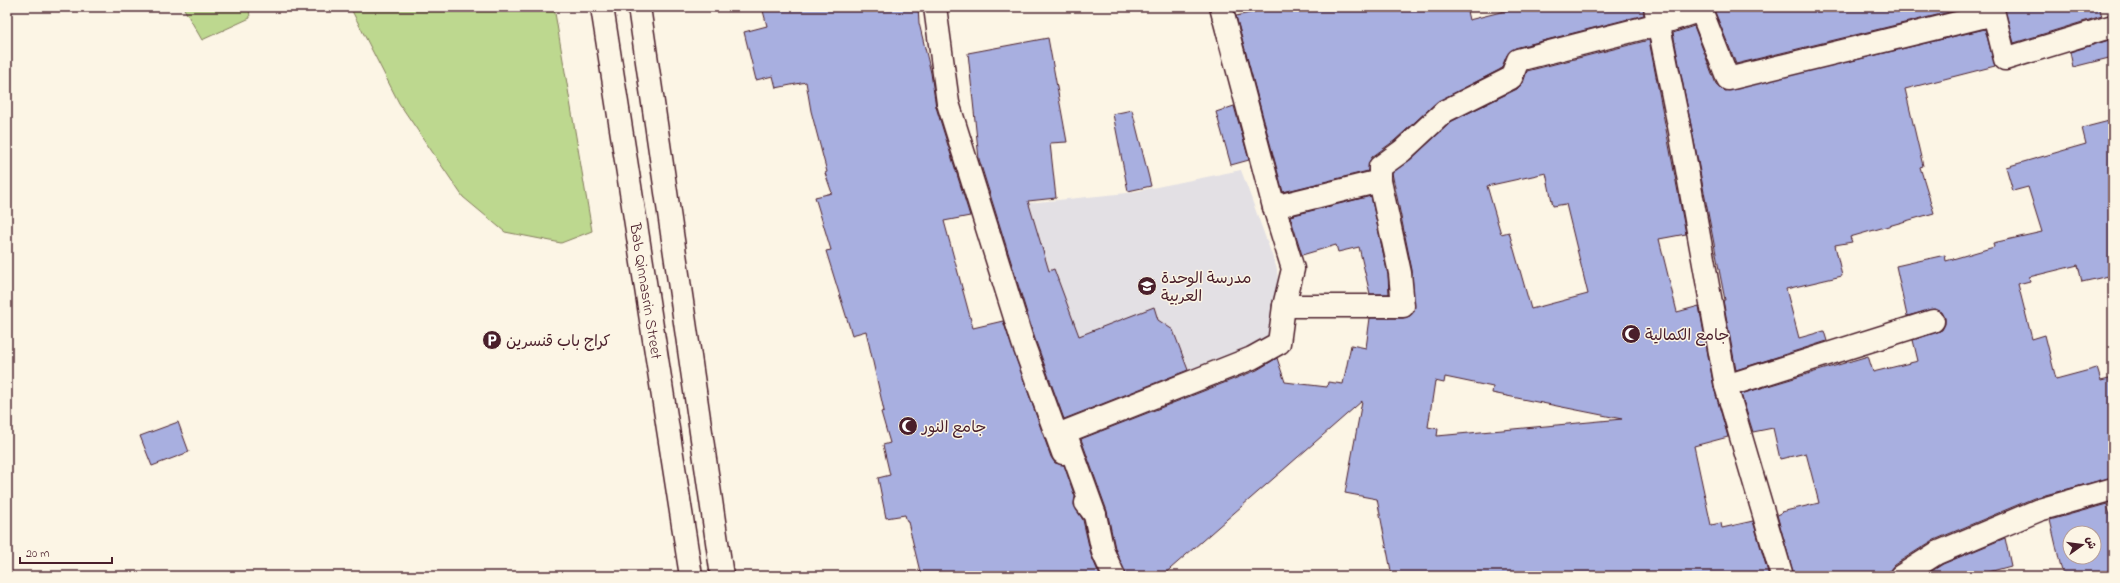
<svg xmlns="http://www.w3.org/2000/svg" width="2120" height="583" font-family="'Indie Flower','Playpen Sans Arabic',sans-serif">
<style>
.built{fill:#e3e0e4}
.green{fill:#bdd88f;stroke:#847c5d}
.building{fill:#a8afe0;stroke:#4a1f2b;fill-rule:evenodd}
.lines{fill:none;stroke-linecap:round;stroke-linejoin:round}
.minor-casing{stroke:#4a1f2b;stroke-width:25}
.minor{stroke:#fcf5e5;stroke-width:22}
.labels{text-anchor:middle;stroke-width:3;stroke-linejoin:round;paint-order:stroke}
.poi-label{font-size:16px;fill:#4a1f2b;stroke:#fcf5e5;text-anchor:start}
.street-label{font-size:16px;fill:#4a1f2b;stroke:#fcf5e5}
</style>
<rect width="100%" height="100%" fill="#fcf5e5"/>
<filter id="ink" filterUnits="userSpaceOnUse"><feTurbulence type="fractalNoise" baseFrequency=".025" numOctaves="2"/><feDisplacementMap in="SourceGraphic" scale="8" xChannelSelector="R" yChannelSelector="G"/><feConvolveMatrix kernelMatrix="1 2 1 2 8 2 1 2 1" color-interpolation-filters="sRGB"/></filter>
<g filter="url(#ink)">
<!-- built -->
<polygon class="built" points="1241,170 1277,269 1279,302 1263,349 1065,423 990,207 1127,193"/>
<!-- green -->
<g class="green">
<polygon points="183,7 249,7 250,18 202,40"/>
<polygon points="350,7 554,7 592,231 561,243 505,232 463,197 399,103"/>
</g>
<!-- building -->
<g class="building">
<polygon points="762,7 918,7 919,23 931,73 936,107 970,216 944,221 973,328 1003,321 1051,457 1055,463 1064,465 1075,497 1074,505 1083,520 1091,555 1100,576 921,576 908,522 907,522 905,515 886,518 878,478 890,475 883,445 890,443 881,412 884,411 866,331 852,335 826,251 831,250 815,197 832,193 825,173 827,172 811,111 806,82 776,88 773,76 756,80 744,32 767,26"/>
<polygon points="1253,7 1466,7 1469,20 1521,7 1643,7 1644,15 1515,48 1507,55 1501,69 1437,102 1394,141 1372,157 1369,162 1368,171 1283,192 1236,16 1255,12"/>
<polygon points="1713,7 1970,7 1736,64"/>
<polygon points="2004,7 2099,7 2102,16 2014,43"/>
<polygon points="1694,26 1716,84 1725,91 1985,29 1995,66 1905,89 1923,166 1920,167 1934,213 1850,237 1852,242 1835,245 1842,276 1786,289 1799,338 1824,331 1827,341 1736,370 1723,300 1725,300 1673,33"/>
<polygon points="1048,38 1067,142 1050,143 1056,198 1028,201 1049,271 1054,269 1079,336 1154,307 1158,320 1173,330 1188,370 1064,419 1035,339 979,159 968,53"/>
<path d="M1649,40L1686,234L1659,239L1677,312L1699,306L1714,388L1728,437L1694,446L1711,525L1721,523L1722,528L1753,521L1769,576H1392L1377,499L1345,493L1362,401L1162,576H1126L1115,548L1107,511L1081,439L1257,370L1277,358L1285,382L1327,387L1328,382L1343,384L1351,345L1366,348L1370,318H1403L1410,316L1414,311L1412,270L1392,173L1410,160L1452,121L1517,89L1523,83L1527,71ZM1546,173L1553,206L1566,204L1588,294L1531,309L1509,232L1501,234L1487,186ZM1445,377L1493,387L1492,393L1622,419L1437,436L1438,429L1428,427L1435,381L1444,383Z"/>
<polygon points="2109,40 2113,57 2073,67 2070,52"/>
<polygon points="1234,106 1249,160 1231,165 1216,112"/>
<polygon points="1132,110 1151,186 1128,191 1113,114"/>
<polygon points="2113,120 2113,275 2082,282 2078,265 2029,277 2030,281 2018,284 2032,339 2045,335 2056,379 2097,368 2101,381 2113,378 2113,477 2034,498 1932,541 1894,565 1890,570 1889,576 1794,576 1777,515 1782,513 1781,512 1819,503 1806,453 1780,459 1773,428 1753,432 1741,394 1868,356 1873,372 1918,361 1913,340 1942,330 1945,324 1945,318 1942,312 1935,309 1907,316 1896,266 1945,255 1946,261 1994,247 1993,243 2042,232 2028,187 2013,191 2006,167 2086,144 2082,128"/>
<polygon points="1371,196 1388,275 1389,294 1370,294 1359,247 1338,252 1336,245 1302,255 1290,216"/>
<polygon points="178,422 189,452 152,466 140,436"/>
<path d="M2107,504L2113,528V576H2063L2050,520ZM2070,533H2094V557H2070Z"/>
<polygon points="2005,538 2011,566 1974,576 1924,576 1943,564"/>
</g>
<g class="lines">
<!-- minor casing -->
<g class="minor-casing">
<g id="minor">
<polyline points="602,7 691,576"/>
<polyline points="639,7 722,576"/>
<polyline points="935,7 948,103 1023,343 1063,453"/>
<polyline points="1655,7 1680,131 1726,386 1782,576"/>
<polyline points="1274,207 1380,181 1380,167 1402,151 1445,111 1511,78 1518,60 1659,24 1701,10 1728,79 1994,14 2005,59 2113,26"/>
<polyline points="1284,306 1403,306 1400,273 1380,181"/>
<polyline points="1726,386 1933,321"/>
<polyline points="1086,503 1095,515 1103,552 1114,576"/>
<polyline points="1095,515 1065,432 1252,358 1279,343 1284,306 1293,269 1274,207 1221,7"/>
<polyline points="1901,576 1937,553 2039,510 2113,489"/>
</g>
</g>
<!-- minor -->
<use href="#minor" class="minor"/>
</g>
</g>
<!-- icons -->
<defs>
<g id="school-disc" transform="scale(1)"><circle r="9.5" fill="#4a1f2b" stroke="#fcf5e5"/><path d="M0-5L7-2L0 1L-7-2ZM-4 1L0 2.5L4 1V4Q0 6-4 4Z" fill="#fff"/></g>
<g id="mosque-disc" transform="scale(1)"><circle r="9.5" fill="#4a1f2b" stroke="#fcf5e5"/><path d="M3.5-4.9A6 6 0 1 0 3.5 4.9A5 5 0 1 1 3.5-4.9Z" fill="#fff"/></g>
<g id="parking-disc" transform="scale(1)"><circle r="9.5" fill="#4a1f2b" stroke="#fcf5e5"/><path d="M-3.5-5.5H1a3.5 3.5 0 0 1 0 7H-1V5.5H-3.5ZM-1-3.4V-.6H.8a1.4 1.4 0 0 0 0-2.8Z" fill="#fff"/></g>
</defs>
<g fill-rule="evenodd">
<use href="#school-disc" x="1147" y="286"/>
<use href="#mosque-disc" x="1631" y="334"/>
<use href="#parking-disc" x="492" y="340"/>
<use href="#mosque-disc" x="908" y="426"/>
</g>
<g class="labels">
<!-- poi labels -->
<g class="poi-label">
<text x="1161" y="283">مدرسة الوحدة<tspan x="1161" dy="18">العربية</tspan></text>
<text x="1645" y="340">جامع الكمالية</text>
<text x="506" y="346">كراج باب قنسرين</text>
<text x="922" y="432">جامع النور</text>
</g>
<!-- street labels -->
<g class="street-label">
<text transform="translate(647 291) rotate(81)" y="6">Bab Qinnasrin Street</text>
</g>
</g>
<!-- margin -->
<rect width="2120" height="583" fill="none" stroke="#fcf5e5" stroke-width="24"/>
<rect x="12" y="12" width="2096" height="559" fill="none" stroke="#4a1f2b" stroke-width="1.5" filter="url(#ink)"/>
<!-- north arrow -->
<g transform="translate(2082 545) rotate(76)"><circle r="19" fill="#fcf5e5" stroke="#b59f9b"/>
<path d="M0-3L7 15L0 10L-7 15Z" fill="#4a1f2b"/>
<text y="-6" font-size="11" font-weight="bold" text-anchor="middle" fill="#4a1f2b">ش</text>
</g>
<!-- scale -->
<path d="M20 557v6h92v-6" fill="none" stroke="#4a1f2b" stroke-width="2"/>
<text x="26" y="557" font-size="12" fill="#4a1f2b" stroke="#fcf5e5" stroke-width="3" paint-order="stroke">20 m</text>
</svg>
